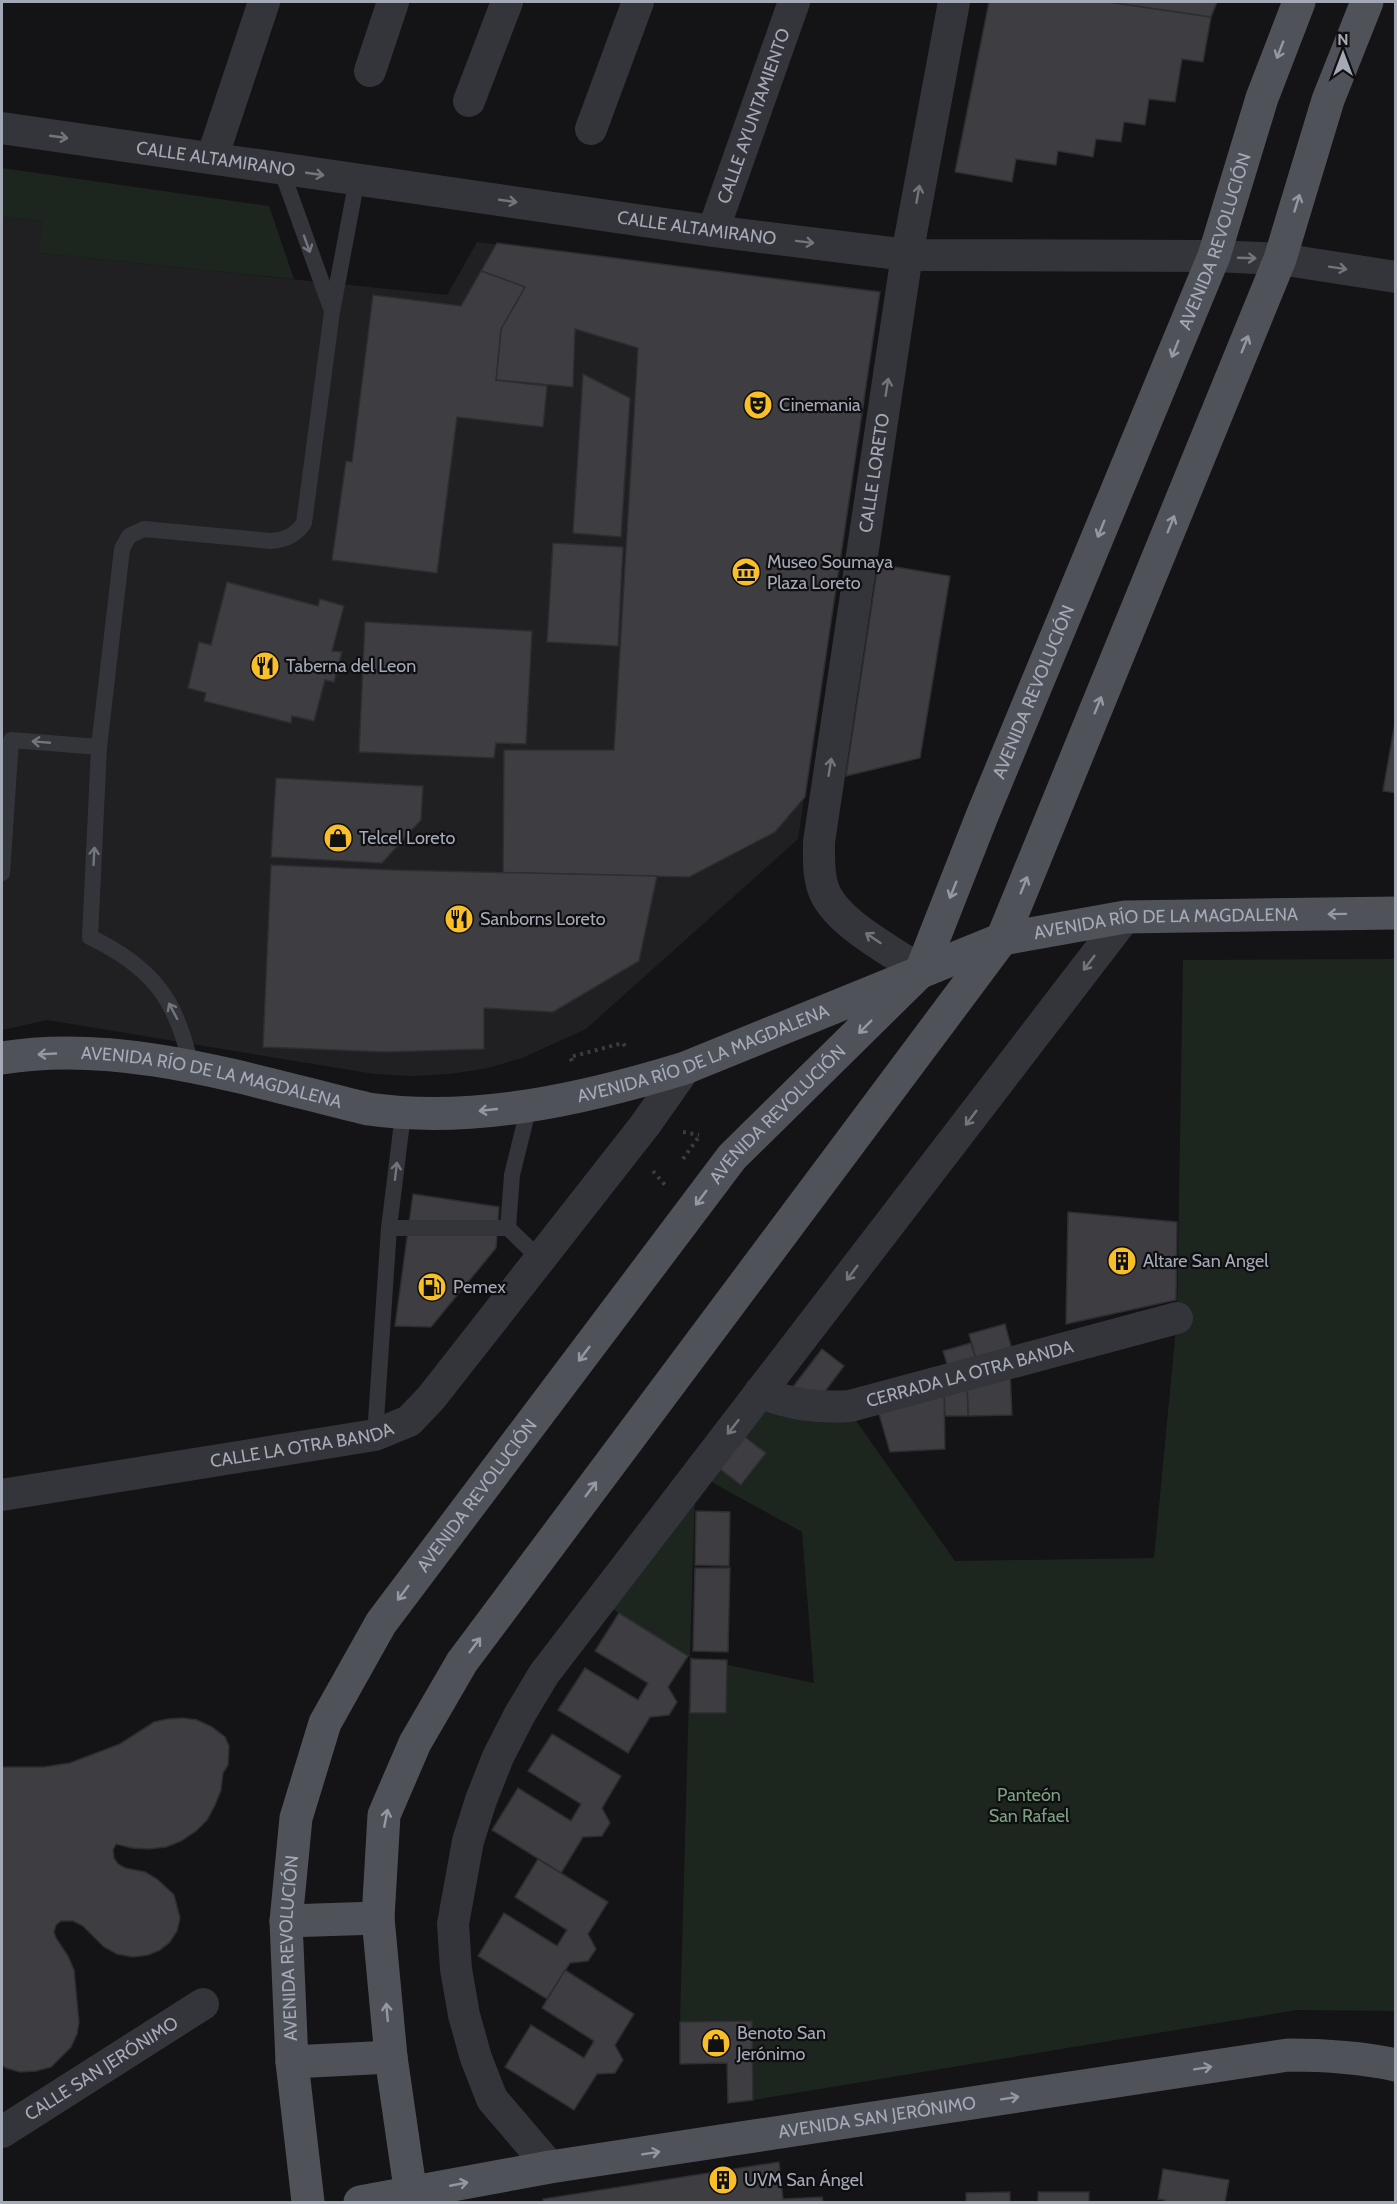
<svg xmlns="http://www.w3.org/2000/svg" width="1397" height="2204" font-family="Cabin,sans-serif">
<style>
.built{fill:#201f22}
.green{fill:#1d251f}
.building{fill:#3e3e42;stroke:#2e2d31;stroke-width:1.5}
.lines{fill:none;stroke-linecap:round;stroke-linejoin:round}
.path{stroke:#3a3c41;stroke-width:4;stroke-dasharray:3 4.5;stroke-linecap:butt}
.lane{stroke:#34353a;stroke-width:16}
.street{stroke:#34353a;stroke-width:32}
.primary{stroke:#505259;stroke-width:33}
.oneway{stroke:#9398a3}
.oneway2{stroke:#72757e}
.labels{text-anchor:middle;stroke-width:4.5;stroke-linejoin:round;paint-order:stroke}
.street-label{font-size:18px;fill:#a4a9b6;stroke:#0f0e10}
.poi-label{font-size:18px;fill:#a4a9b6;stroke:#0f0e10;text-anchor:start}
.park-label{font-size:18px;fill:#7ba27f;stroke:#0f0e10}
</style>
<rect width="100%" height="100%" fill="#141315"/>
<!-- built -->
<polygon class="built" points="2,217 43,221 39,253 447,295 477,242 880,292 798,839 586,1029 522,1058 488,1068 450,1074 412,1076 374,1074 47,1020 2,1030"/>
<!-- green -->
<g class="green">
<polygon points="2,168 269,206 294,279 39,253 42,221 2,217"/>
<polygon points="1395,959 1395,2011 1297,2010 753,2100 752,2021 680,2022 690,1657 609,1607 695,1493 690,1657 814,1683 802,1532 706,1479 716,1466 742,1485 766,1453 741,1434 762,1406 852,1415 955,1561 1154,1558 1177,1318 1183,960"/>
</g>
<!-- building -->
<g class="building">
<polygon points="989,2 1109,2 1211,17 1203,62 1182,59 1175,102 1149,99 1145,125 1124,122 1121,142 1096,139 1093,157 1058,151 1056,165 1016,159 1012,182 955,172"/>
<polygon points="1109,2 1217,2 1211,17"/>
<polygon points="497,243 880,292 805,797 775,832 689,877 503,873 504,750 614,750 638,348 575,329 573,387 496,380 501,329 525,287 481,271"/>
<polygon points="481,271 525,287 501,329 496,380 547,386 543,427 457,417 437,573 332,560 346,461 352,462 373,295 461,306"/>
<polygon points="583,374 630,398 621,537 573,533"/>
<polygon points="553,543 623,547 618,646 547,642"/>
<polygon points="878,564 950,576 920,758 846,776"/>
<polygon points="227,582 318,606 320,599 344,606 332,651 342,652 334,682 325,680 314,721 292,716 291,723 204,701 206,693 188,688 199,642 211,645"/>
<polygon points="365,622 532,631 526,744 496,743 494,758 359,752"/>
<polygon points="1396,717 1396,793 1383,791"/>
<polygon points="276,778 423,786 421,820 382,863 271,857"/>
<polygon points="271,865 393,870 657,876 639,961 553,1012 484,1008 484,1049 385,1052 263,1047"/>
<polygon points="413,1194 499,1207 496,1248 431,1327 395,1326"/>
<polygon points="1068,1212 1177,1222 1176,1300 1066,1324"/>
<polygon points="1005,1324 1012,1350 978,1366 969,1334"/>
<polygon points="971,1343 978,1366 950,1374 943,1351"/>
<polygon points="822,1349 844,1366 820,1398 792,1388"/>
<polygon points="1010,1371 1012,1415 968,1416 967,1383"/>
<polygon points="967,1383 968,1416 945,1416 944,1390"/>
<polygon points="944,1390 945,1449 890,1452 877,1407"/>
<polygon points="741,1434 766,1453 741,1485 716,1466"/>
<polygon points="696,1511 730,1512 729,1566 695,1565"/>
<polygon points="695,1568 730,1568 728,1652 693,1651"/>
<polygon points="619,1613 688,1656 668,1687 677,1702 669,1715 650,1717 628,1753 558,1710 585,1668 638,1700 648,1683 595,1651"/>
<polygon points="691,1659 727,1660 726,1713 690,1713"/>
<polygon points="183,1718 197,1720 212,1727 225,1737 229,1746 228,1765 223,1773 221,1790 215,1805 207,1820 196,1831 181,1841 166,1847 149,1849 132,1848 116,1844 113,1850 114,1858 118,1864 125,1868 145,1872 157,1879 174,1895 180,1918 177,1931 170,1942 160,1950 148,1955 133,1957 117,1954 104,1947 83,1926 73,1921 61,1921 56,1925 54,1932 56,1938 68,1956 74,1970 79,2022 77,2034 71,2047 51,2067 36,2071 20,2072 6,2068 2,2065 2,1767 44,1767 70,1763 120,1744 154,1722 168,1719"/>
<polygon points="552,1734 621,1776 602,1808 610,1823 602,1836 583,1837 561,1873 492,1830 518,1788 571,1821 581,1804 528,1771"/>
<polygon points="538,1859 608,1902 588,1934 596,1949 588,1961 570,1963 547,1999 478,1956 504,1913 557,1946 567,1930 515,1897"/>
<polygon points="565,1970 634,2014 615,2045 623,2060 615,2073 597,2074 574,2110 505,2067 531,2025 584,2058 594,2041 542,2008"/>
<polygon points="752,2021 753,2100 728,2103 727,2063 680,2064 680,2022"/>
<polygon points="779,2162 783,2199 822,2197 823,2202 544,2202 543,2199"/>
<polygon points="1163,2169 1229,2180 1225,2202 1164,2202 1165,2200 1158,2199"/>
<polygon points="1010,2192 1010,2202 966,2202 966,2193"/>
<rect x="1038" y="2192" width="51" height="10"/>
</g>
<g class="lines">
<!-- path -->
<g class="path">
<polyline points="572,1061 570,1057 623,1043 627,1049"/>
<polyline points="683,1132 699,1135"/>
<polyline points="683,1159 700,1135"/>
<polyline points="653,1171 665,1185"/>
</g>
<!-- lane -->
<g class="lane">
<polyline points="281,169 332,311"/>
<polyline points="2,873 11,740 99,747"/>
<path d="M191,1067C177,999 152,967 90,937L99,747L122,549L129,536L144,529L271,541C286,540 296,535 304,523L332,312L357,179"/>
<polyline points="529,1106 512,1175 508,1228 540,1259"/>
<polyline points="389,1228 403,1114"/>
<polyline points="375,1435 389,1228 508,1228"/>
</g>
<!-- street -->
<g class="street">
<polyline points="370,71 393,2"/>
<polyline points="469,101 507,2"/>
<path id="s1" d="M2,128L713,231L907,255L1214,256L1280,259L1396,277"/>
<polyline points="591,129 638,2"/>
<polyline points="212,158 264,2"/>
<path id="s2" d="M713,231L794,2"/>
<path id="s3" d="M921,971C892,951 834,922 823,888C818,873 819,857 819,842L907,255L954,2"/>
<path id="s4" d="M760,1392C790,1405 818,1408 850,1406L1177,1318"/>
<path id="s5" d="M2,1495L375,1435L409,1421L431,1398L645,1125L685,1068"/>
<path id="s6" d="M2,2132L203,2004"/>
<polyline points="550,2167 492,2099 476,2058 464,2015 456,1969 453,1924 468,1841 481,1800 498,1757 520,1714 544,1674 1125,917"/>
</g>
<!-- primary -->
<g class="primary">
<path id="s7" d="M2,1058C122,1038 251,1081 368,1109C474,1124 584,1099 685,1068L1002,939L1125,917L1396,913"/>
<polyline points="286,1921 378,1918"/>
<polyline points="292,2062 391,2057"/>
<path id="s8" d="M308,2202L292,2062L286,1921L296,1818L325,1723L381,1623L732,1157L921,971L982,816L1214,256L1262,98L1299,2"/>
<path id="s9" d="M360,2202L550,2167L1288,2055C1325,2055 1359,2057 1396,2065"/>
<polyline points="412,2202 391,2057 378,1918 384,1815 415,1743 462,1662 1002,939 1280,259 1328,100 1367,2"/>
</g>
</g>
<!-- one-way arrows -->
<defs><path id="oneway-shaft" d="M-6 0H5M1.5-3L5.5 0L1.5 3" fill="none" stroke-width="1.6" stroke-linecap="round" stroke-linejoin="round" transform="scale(1.5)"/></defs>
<g class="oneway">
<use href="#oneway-shaft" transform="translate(1280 50) rotate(111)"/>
<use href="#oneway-shaft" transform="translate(1297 203) rotate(-73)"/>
<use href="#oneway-shaft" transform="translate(1245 344) rotate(-68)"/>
<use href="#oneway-shaft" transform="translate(1175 349) rotate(112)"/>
<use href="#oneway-shaft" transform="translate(1171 524) rotate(-68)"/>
<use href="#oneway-shaft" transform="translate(1101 529) rotate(112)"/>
<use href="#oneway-shaft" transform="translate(1098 705) rotate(-68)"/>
<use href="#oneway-shaft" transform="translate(1024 885) rotate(-68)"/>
<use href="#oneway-shaft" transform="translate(953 890) rotate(112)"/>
<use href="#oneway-shaft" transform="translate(1337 914) rotate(179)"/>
<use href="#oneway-shaft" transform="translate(865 1027) rotate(135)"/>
<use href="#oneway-shaft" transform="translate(47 1054) rotate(177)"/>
<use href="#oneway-shaft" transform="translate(488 1110) rotate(174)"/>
<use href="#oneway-shaft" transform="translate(701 1198) rotate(127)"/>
<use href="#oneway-shaft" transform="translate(584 1354) rotate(127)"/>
<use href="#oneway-shaft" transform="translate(591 1489) rotate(-53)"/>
<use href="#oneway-shaft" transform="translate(403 1593) rotate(127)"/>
<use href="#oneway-shaft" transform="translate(475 1645) rotate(-53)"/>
<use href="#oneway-shaft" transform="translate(386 1818) rotate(-79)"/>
<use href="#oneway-shaft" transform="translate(387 2012) rotate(-95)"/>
<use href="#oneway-shaft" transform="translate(1203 2068) rotate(-9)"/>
<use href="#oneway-shaft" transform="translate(1010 2098) rotate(-9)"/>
<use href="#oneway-shaft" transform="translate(651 2153) rotate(-9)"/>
<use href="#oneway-shaft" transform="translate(459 2184) rotate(-11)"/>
</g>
<g class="oneway2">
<use href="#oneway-shaft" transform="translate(59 137) rotate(8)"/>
<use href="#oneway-shaft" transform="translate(315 174) rotate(8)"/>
<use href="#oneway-shaft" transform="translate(918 194) rotate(-80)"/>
<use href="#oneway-shaft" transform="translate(508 201) rotate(8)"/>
<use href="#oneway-shaft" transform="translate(805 242) rotate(7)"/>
<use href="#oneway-shaft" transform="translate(307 244) rotate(70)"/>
<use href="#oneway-shaft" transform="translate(1247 258) rotate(2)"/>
<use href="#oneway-shaft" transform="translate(1338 268) rotate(9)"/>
<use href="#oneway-shaft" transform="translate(887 387) rotate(-81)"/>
<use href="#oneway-shaft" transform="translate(41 742) rotate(-175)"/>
<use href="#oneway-shaft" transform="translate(830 767) rotate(-81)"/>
<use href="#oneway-shaft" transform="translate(94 856) rotate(-87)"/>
<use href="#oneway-shaft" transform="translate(873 938) rotate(-146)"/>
<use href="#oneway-shaft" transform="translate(1089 963) rotate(127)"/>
<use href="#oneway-shaft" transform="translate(173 1011) rotate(-118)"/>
<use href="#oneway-shaft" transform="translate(971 1118) rotate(127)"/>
<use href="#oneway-shaft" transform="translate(396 1171) rotate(-83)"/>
<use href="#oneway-shaft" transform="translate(852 1273) rotate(127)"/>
<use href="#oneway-shaft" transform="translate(733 1427) rotate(128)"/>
</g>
<!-- icons -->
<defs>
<g id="theatre-disc" transform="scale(1.5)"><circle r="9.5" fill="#f8bf28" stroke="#0f0e10"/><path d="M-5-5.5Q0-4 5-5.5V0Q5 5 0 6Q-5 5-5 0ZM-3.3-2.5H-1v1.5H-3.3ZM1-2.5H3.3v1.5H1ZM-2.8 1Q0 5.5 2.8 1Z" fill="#111"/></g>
<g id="museum-disc" transform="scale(1.5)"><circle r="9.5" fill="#f8bf28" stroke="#0f0e10"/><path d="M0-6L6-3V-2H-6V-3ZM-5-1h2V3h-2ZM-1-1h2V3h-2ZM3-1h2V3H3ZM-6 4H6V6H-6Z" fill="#111"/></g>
<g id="restaurant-disc" transform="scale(1.5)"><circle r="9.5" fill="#f8bf28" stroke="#0f0e10"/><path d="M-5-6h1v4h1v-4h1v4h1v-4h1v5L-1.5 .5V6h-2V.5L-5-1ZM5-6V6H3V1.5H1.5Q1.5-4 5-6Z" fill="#111"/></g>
<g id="shop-disc" transform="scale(1.5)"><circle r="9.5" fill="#f8bf28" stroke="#0f0e10"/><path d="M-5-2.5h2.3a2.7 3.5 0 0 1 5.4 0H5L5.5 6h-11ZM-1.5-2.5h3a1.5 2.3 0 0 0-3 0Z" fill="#111"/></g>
<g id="building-disc" transform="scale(1.5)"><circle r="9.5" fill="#f8bf28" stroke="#0f0e10"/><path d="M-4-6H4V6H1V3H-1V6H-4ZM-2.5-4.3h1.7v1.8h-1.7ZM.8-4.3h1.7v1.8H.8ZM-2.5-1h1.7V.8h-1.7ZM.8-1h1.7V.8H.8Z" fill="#111"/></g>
<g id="fuel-disc" transform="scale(1.5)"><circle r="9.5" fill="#f8bf28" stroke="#0f0e10"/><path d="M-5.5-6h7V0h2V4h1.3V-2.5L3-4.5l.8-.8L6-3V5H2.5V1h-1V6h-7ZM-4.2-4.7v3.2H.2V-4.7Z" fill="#111"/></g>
</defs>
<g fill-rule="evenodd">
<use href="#theatre-disc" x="758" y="405"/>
<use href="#museum-disc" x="746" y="572"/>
<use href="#restaurant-disc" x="265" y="666"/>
<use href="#shop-disc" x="338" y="838"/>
<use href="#restaurant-disc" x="459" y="919"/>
<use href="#building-disc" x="1122" y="1261"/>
<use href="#fuel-disc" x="432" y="1287"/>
<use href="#shop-disc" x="716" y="2043"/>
<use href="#building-disc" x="723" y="2180"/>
</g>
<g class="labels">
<!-- street labels -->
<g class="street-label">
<text dy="6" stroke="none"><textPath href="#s2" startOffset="122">CALLE AYUNTAMIENTO</textPath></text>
<text dy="6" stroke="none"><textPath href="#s1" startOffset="216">CALLE ALTAMIRANO</textPath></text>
<text dy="6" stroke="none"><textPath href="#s1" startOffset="702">CALLE ALTAMIRANO</textPath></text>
<text dy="6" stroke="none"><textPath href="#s8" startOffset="2235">AVENIDA REVOLUCIÓN</textPath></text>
<text dy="6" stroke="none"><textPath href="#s3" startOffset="550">CALLE LORETO</textPath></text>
<text dy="6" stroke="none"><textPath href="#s8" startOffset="1749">AVENIDA REVOLUCIÓN</textPath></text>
<text dy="6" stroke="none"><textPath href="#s7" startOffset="1202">AVENIDA RÍO DE LA MAGDALENA</textPath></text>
<text dy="6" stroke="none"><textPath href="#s7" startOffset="716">AVENIDA RÍO DE LA MAGDALENA</textPath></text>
<text dy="6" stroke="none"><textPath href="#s7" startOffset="212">AVENIDA RÍO DE LA MAGDALENA</textPath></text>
<text dy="6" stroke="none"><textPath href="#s8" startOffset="1245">AVENIDA REVOLUCIÓN</textPath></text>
<text dy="6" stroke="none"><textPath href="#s4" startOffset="216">CERRADA LA OTRA BANDA</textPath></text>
<text dy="6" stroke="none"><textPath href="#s5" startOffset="304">CALLE LA OTRA BANDA</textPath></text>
<text dy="6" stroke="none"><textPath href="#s8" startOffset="759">AVENIDA REVOLUCIÓN</textPath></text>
<text dy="6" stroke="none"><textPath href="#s8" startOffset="255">AVENIDA REVOLUCIÓN</textPath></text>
<text dy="6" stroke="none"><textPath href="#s6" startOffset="118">CALLE SAN JERÓNIMO</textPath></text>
<text dy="6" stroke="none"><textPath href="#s9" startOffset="524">AVENIDA SAN JERÓNIMO</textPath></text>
</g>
<!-- poi labels -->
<g class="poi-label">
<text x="779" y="411">Cinemania</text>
<text x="767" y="568">Museo Soumaya<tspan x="767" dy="21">Plaza Loreto</tspan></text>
<text x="286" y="672">Taberna del Leon</text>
<text x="359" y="844">Telcel Loreto</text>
<text x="480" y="925">Sanborns Loreto</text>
<text x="1143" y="1267">Altare San Angel</text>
<text x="453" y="1293">Pemex</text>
<text x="737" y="2039">Benoto San<tspan x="737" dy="21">Jerónimo</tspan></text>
<text x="744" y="2186">UVM San Ángel</text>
</g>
<!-- park labels -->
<g class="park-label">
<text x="1029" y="1801">Panteón<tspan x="1029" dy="21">San Rafael</tspan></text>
</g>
</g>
<!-- border -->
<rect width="1397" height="2204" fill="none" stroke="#a4a9b6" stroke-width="6"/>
<!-- north arrow -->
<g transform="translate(1343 54)" stroke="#0f0e10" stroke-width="4.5" paint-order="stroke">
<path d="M0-4.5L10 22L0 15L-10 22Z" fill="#a4a9b6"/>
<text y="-9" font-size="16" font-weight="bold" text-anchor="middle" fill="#a4a9b6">N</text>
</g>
</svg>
